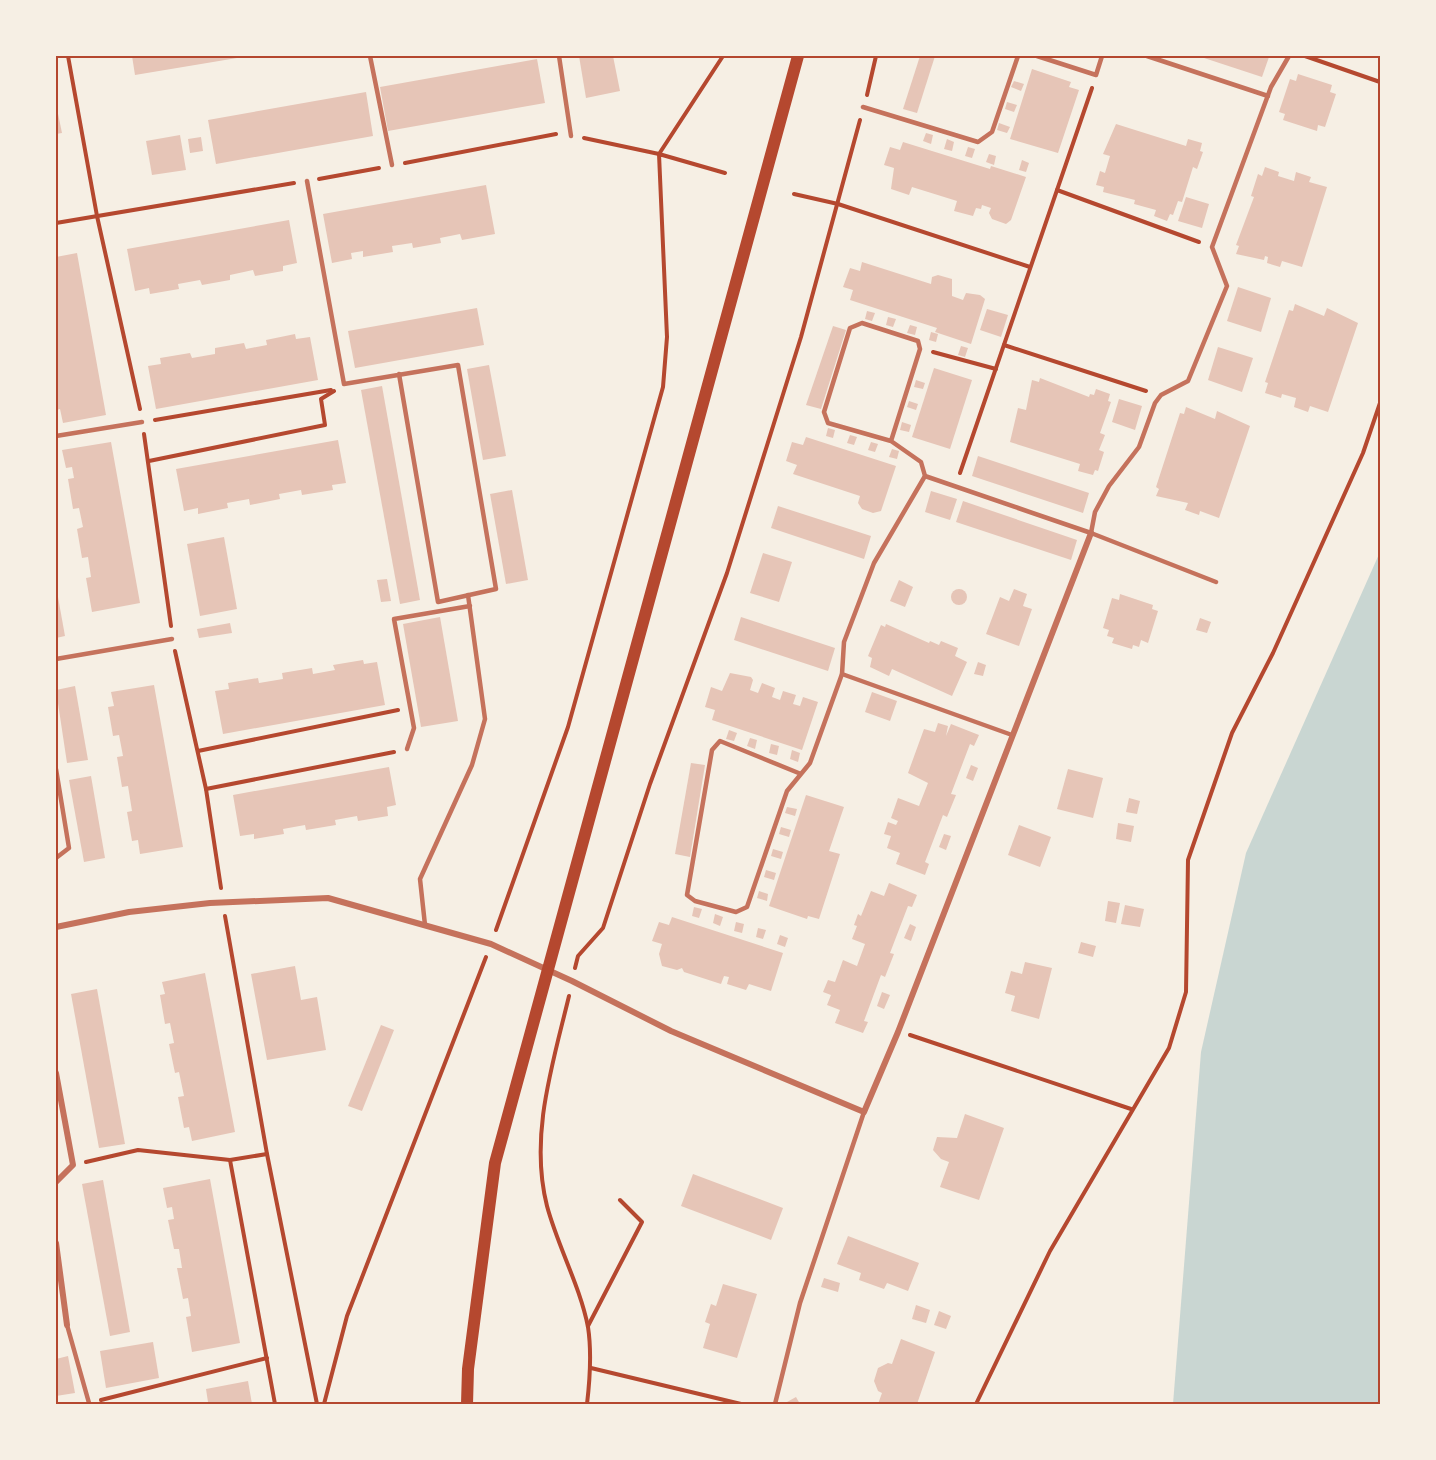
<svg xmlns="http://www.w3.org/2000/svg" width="1436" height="1460" font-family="Poppins,sans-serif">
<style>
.water{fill:#c9d6d2}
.building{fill:#e6c5b7}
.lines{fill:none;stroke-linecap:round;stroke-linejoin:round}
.path{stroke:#b5482f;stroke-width:4}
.service{stroke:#c5725c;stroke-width:4.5}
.minor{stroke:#c5725c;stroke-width:6}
.secondary{stroke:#b5482f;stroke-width:12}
.neatline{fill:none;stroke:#b5482f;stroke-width:2}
</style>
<rect width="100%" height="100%" fill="#f6efe4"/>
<!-- water -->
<polygon class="water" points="1380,552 1380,1404 1173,1404 1201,1052 1246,853"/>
<!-- building -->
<g class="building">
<polygon points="132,56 243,56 243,57 135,75"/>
<polygon points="579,56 613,56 620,91 586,98"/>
<polygon points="920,56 935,56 917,113 903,109"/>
<polygon points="1198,56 1264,56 1269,57 1262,77"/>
<polygon points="537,59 545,103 388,131 380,87"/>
<polygon points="1032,69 1071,82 1069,87 1079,90 1058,153 1010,139"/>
<polygon points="1298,74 1332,85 1330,92 1336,94 1325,127 1318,125 1317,131 1283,120 1285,114 1279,112 1290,79 1296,81"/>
<polygon points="1014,81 1024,84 1021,91 1011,87"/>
<polygon points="366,92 373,136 216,164 208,120"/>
<polygon points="1007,102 1017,105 1014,112 1005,109"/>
<polygon points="56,104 62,133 56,134"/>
<polygon points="999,123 1010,127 1007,133 997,130"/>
<polygon points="1116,124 1186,146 1188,139 1202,143 1200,151 1203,152 1197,169 1193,167 1182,202 1178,201 1173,215 1170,214 1167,221 1154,216 1156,210 1134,204 1135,200 1103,192 1104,187 1096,185 1100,171 1105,173 1110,156 1103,154"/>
<polygon points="926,133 933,135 931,144 923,141"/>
<polygon points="180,135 186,170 152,175 146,141"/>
<polygon points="201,137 203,151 190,153 188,139"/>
<polygon points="947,139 954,142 952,151 944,149"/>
<polygon points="903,142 990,169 991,166 1026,177 1011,220 1006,224 992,219 989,213 991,208 982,205 981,209 976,208 973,216 954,211 957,201 912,187 909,195 891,189 894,168 884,165 890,147 900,150"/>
<polygon points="968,147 975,149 972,158 965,156"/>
<polygon points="989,154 996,156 994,165 986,162"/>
<polygon points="1022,160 1029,163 1026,172 1019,170"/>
<polygon points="1265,167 1279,172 1278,176 1294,181 1296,172 1311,177 1309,182 1327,187 1302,267 1282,261 1280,267 1267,263 1268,257 1265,256 1264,260 1236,254 1239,246 1236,245 1254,197 1251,196 1258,174 1262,176"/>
<polygon points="486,185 495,234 462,240 460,234 440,238 441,243 413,248 412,243 392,246 393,252 363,257 363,251 351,253 352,259 332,263 323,214"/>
<polygon points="1186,197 1209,204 1202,228 1178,221"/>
<polygon points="289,220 297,263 283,266 283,271 255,276 253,270 230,275 230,280 202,285 200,280 178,284 179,289 150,294 149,288 135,291 127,249"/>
<polygon points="77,253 106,415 63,423 60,409 56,410 56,257"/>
<polygon points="862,262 931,284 932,277 938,275 952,279 952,296 963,300 966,293 980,295 985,299 971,344 935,332 937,328 850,300 853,290 843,287 850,268 860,271"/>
<polygon points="1238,287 1271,298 1261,332 1227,321"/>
<polygon points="1295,304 1324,316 1327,308 1358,323 1328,412 1310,406 1308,412 1294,407 1296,398 1282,394 1281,398 1265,393 1268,383 1265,382 1289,310 1293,311"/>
<polygon points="477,308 484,345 355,368 348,331"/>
<polygon points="987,309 1008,315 1001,337 980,330"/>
<polygon points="867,311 875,313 872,321 865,319"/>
<polygon points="888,317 896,319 893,327 886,325"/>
<polygon points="910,325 917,327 915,335 907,333"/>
<polygon points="833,326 846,330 821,409 806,405"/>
<polygon points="931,332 938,334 936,342 929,340"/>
<polygon points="295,334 296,339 310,337 318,380 156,409 148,366 161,364 160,358 190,353 192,358 215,354 215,348 244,343 246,349 267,345 266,340"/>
<polygon points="961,346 968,348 965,357 958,355"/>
<polygon points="1218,347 1253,358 1242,392 1208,380"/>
<polygon points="489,365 506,456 483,460 467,369"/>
<polygon points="934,368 972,380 950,449 912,437"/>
<polygon points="1040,378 1089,397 1090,394 1094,395 1096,389 1110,394 1108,401 1111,402 1100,433 1105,435 1099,450 1104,452 1098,471 1095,470 1093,475 1078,471 1080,464 1010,442 1018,408 1026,410 1032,380 1039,382"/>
<polygon points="916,380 925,383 923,389 914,387"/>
<polygon points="382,386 420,600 400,604 361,390"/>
<polygon points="1119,399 1142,406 1135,430 1112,422"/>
<polygon points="909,401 918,404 916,410 907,407"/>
<polygon points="1186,407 1215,419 1217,411 1250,426 1219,518 1200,511 1199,515 1185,510 1188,503 1156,496 1159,489 1156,487 1180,413 1184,414"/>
<polygon points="902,422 911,425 909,432 900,430"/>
<polygon points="828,428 835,430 833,438 826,436"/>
<polygon points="850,435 857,437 854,445 847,443"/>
<polygon points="806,437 896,466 881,511 873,513 862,509 858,503 860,496 793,474 797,465 786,461 792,442 803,445"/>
<polygon points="338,440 346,483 332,485 333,490 302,495 301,490 279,494 280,499 250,505 249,499 227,503 228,508 198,514 198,508 184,511 176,469"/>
<polygon points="111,442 140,603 92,612 86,578 91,577 88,557 82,558 77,529 83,527 79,508 73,509 68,479 74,478 72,467 66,468 62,450"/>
<polygon points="871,442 878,444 875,452 868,450"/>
<polygon points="892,449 899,451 897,459 889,457"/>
<polygon points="978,456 1089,493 1083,513 972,476"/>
<polygon points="512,490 528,580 506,584 490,494"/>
<polygon points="931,491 957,499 950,520 925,512"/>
<polygon points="963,501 1077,540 1071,560 956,522"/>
<polygon points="778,506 871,536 864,559 771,528"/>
<polygon points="224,537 237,609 200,616 187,544"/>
<polygon points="763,553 792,562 779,602 750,593"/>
<polygon points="387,579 391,601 381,602 377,580"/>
<polygon points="899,580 913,587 905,607 890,601"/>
<polygon points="56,586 65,636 56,638"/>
<polygon points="1014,589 1027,594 1023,606 1032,609 1019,646 986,634 1000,597 1009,601"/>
<circle cx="959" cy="597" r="8"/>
<polygon points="1120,594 1153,605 1152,609 1158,611 1148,643 1141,640 1139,647 1133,645 1132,649 1112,643 1114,638 1107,636 1109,630 1103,628 1112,598 1119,600"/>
<polygon points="440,617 458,721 421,727 403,624"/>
<polygon points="741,617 835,648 828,671 734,640"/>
<polygon points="1200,618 1211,622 1207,633 1196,630"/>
<polygon points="230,623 232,633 199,638 197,629"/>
<polygon points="886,624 929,643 930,641 939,645 941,641 958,648 955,656 967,662 952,696 892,669 889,676 870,667 872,658 868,656 881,625 885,627"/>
<polygon points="363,660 364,664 377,662 385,705 223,734 215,691 229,689 228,683 258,678 259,683 283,679 282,673 312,668 313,674 335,670 333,665"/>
<polygon points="978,662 986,665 983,676 974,674"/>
<polygon points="730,673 751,677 753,680 750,690 758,693 762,683 775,688 772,697 780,700 783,691 796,695 793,704 800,706 803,697 818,702 802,750 712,720 715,710 705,707 711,687 722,691"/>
<polygon points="154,685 183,847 140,854 138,840 132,841 127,812 132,811 128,786 122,787 117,757 123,756 119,735 113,736 108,707 114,706 111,692"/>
<polygon points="75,686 88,760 67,763 56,690"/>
<polygon points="872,692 897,701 890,721 865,712"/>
<polygon points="938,723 948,726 946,736 951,724 979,735 974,746 970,744 951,794 956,795 947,817 943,815 925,862 929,864 925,875 896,864 900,853 887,848 891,836 884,834 888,822 896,825 898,821 891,818 898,798 919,806 928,783 908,773 924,729 935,732"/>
<polygon points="729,730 737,733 734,741 726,739"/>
<polygon points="750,738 757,740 755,749 747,746"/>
<polygon points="771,744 779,746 777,755 769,753"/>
<polygon points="792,750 800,753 798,762 790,759"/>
<polygon points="691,763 705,765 690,857 675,854"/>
<polygon points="971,765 978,768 973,781 966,778"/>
<polygon points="389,767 396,805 387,807 388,816 358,821 357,816 335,820 336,825 306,830 305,825 283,829 284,834 254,839 254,834 240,836 233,795"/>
<polygon points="1068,769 1103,778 1093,818 1057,809"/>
<polygon points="91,776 105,858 84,862 69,780"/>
<polygon points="806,795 844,807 829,851 840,854 819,919 808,916 807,919 769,906"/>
<polygon points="1129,798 1140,801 1137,814 1126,812"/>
<polygon points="787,807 797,809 795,816 785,813"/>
<polygon points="1118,823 1134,826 1131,842 1116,839"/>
<polygon points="1019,825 1051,837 1040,867 1008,855"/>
<polygon points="781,827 791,830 789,837 779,834"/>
<polygon points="944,834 951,836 946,850 939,847"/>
<polygon points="773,849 783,852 781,859 771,856"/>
<polygon points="766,870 776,873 774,880 764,877"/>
<polygon points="889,883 917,895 912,907 908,906 890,953 894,954 885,977 881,975 864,1021 868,1022 863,1033 835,1023 840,1010 827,1005 831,995 823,992 828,980 835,982 843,960 857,966 865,944 852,939 857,926 854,925 858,914 861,916 871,891 884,896"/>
<polygon points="759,891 768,894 767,901 757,898"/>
<polygon points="1108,901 1120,903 1116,923 1105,921"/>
<polygon points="1125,905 1144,909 1140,927 1121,924"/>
<polygon points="694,907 702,909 699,918 692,916"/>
<polygon points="715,914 723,917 720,926 713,923"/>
<polygon points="672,917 783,953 771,991 749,984 746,990 727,984 729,977 724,976 721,984 684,972 682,968 677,970 662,966 659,954 662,944 652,941 659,922 669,925"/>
<polygon points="736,922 744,924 742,933 734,931"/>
<polygon points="910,924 916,927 911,941 904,938"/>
<polygon points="758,928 766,930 763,939 756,937"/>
<polygon points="780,935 788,938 785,947 777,944"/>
<polygon points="1081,942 1096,946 1093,957 1078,953"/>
<polygon points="1025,962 1052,968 1039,1019 1011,1011 1015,996 1005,993 1011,971 1022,974"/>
<polygon points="295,966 301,1000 317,997 326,1050 267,1060 251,974"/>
<polygon points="205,973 235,1132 192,1141 189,1127 184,1128 178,1097 184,1096 179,1072 175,1073 169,1044 174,1043 170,1023 165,1024 160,995 165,994 162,982"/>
<polygon points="97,989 125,1144 99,1148 71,994"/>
<polygon points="882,992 890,995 884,1009 877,1006"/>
<polygon points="381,1025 394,1030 362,1111 348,1106"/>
<polygon points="965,1114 1004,1128 979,1200 940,1187 949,1162 941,1159 933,1150 937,1137 957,1138"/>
<polygon points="693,1174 783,1208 771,1240 681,1206"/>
<polygon points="210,1179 240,1343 192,1352 186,1317 191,1316 188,1298 183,1299 177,1268 182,1268 179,1249 174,1249 168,1220 174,1219 172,1207 167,1208 163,1188"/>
<polygon points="103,1180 130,1332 110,1336 82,1184"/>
<polygon points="848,1236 919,1263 908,1291 887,1283 884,1289 859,1280 861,1273 837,1264"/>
<polygon points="824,1278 840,1283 838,1292 821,1287"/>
<polygon points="723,1284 757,1294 737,1358 703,1348 710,1324 705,1322 711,1304 716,1306"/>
<polygon points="916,1305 930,1310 926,1323 912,1319"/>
<polygon points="939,1311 951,1316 946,1329 934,1325"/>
<polygon points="901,1339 935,1352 917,1404 878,1404 882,1393 878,1391 874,1381 878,1368 888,1363 892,1364"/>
<polygon points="153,1342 159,1378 106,1388 100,1351"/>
<polygon points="68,1356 75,1393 56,1396 56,1359"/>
<polygon points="248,1381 252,1404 202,1404 208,1402 206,1389"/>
<polygon points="796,1397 800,1404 788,1404 787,1402"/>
</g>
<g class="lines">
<!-- path -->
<g class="path">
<polyline points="68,56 97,216 140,409"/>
<polyline points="1305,56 1380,82"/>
<polyline points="867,95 876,56"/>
<polyline points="584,138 659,154 723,56"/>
<polyline points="405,163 556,134"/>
<polyline points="319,179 379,168"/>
<polyline points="1057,190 1199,242"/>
<polyline points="794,194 838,204 1030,267"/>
<polyline points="56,223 294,183"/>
<polyline points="1004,345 1146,391"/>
<polyline points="933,352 996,369"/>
<polyline points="155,420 331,390"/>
<polyline points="144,434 171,626"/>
<polyline points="149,461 325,425 321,399 334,391"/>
<polyline points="960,473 1092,88"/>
<polyline points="175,651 206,789 221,888"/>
<polyline points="198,751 398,710"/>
<polyline points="206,789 394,752"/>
<polyline points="225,916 267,1154 317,1404"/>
<polyline points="496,930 568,727 663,387 667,337 659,154 725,173"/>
<polyline points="575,968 578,956 603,928 650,784 727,573 801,337 860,120"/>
<path d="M569,996C553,1063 529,1136 547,1206C558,1247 580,1286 588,1327C592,1353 590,1379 587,1404"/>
<polyline points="910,1035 1131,1109"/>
<polyline points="230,1160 275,1404"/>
<polyline points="86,1162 138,1150 230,1160 267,1154"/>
<polyline points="588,1326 642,1222 620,1200"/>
<polyline points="591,1368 741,1404"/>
<polyline points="101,1400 267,1358"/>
<polyline points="324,1404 347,1316 486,957"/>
<polyline points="976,1404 1050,1251 1169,1048 1186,992 1188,860 1232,733 1273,653 1363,453 1380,403"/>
</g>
<!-- service -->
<g class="service">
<polyline points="370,56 392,165"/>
<polyline points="559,56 571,136"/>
<polyline points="1037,56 1096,75 1102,56"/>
<polyline points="1147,56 1268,96"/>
<polyline points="863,107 978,142 992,132 1018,56"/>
<polyline points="307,181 344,384 458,365 496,589 438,602 399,374"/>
<polyline points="56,436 142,422"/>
<polyline points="925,476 1091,533 1216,582"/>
<polyline points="1091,533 1095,512 1109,486 1139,447 1155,403 1161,395 1188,381 1227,286 1212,247 1271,87 1289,56"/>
<polyline points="56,659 172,639"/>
<polyline points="842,674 1012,735"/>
<polyline points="407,749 414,728 394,619 470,606"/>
<polyline points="56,769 69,848 56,858"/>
<polyline points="801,774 720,741 712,750 687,895 695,901 736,912 747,907 787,791 810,763 842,674 844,642 874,563 925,476 921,462 891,441 828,423 824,412 850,328 862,323 918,341 920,349 891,441"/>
<polyline points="425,925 420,879 472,765 485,719 468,595"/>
<polyline points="67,1325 89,1403"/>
<polyline points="775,1404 800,1303 864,1112"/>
</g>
<!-- minor -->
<g class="minor">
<polyline points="56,927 129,912 210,903 328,898 491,944 572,981 671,1031 864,1112 898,1032 1091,533"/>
<polyline points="56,1073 73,1165 56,1182"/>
<polyline points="56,1243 67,1325"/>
</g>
<!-- secondary -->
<polyline class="secondary" points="467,1404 468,1369 495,1163 798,56"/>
</g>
<!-- border -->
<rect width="1436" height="1460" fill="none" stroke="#f6efe4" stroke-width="114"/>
<rect x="57" y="57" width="1322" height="1346" class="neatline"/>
</svg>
